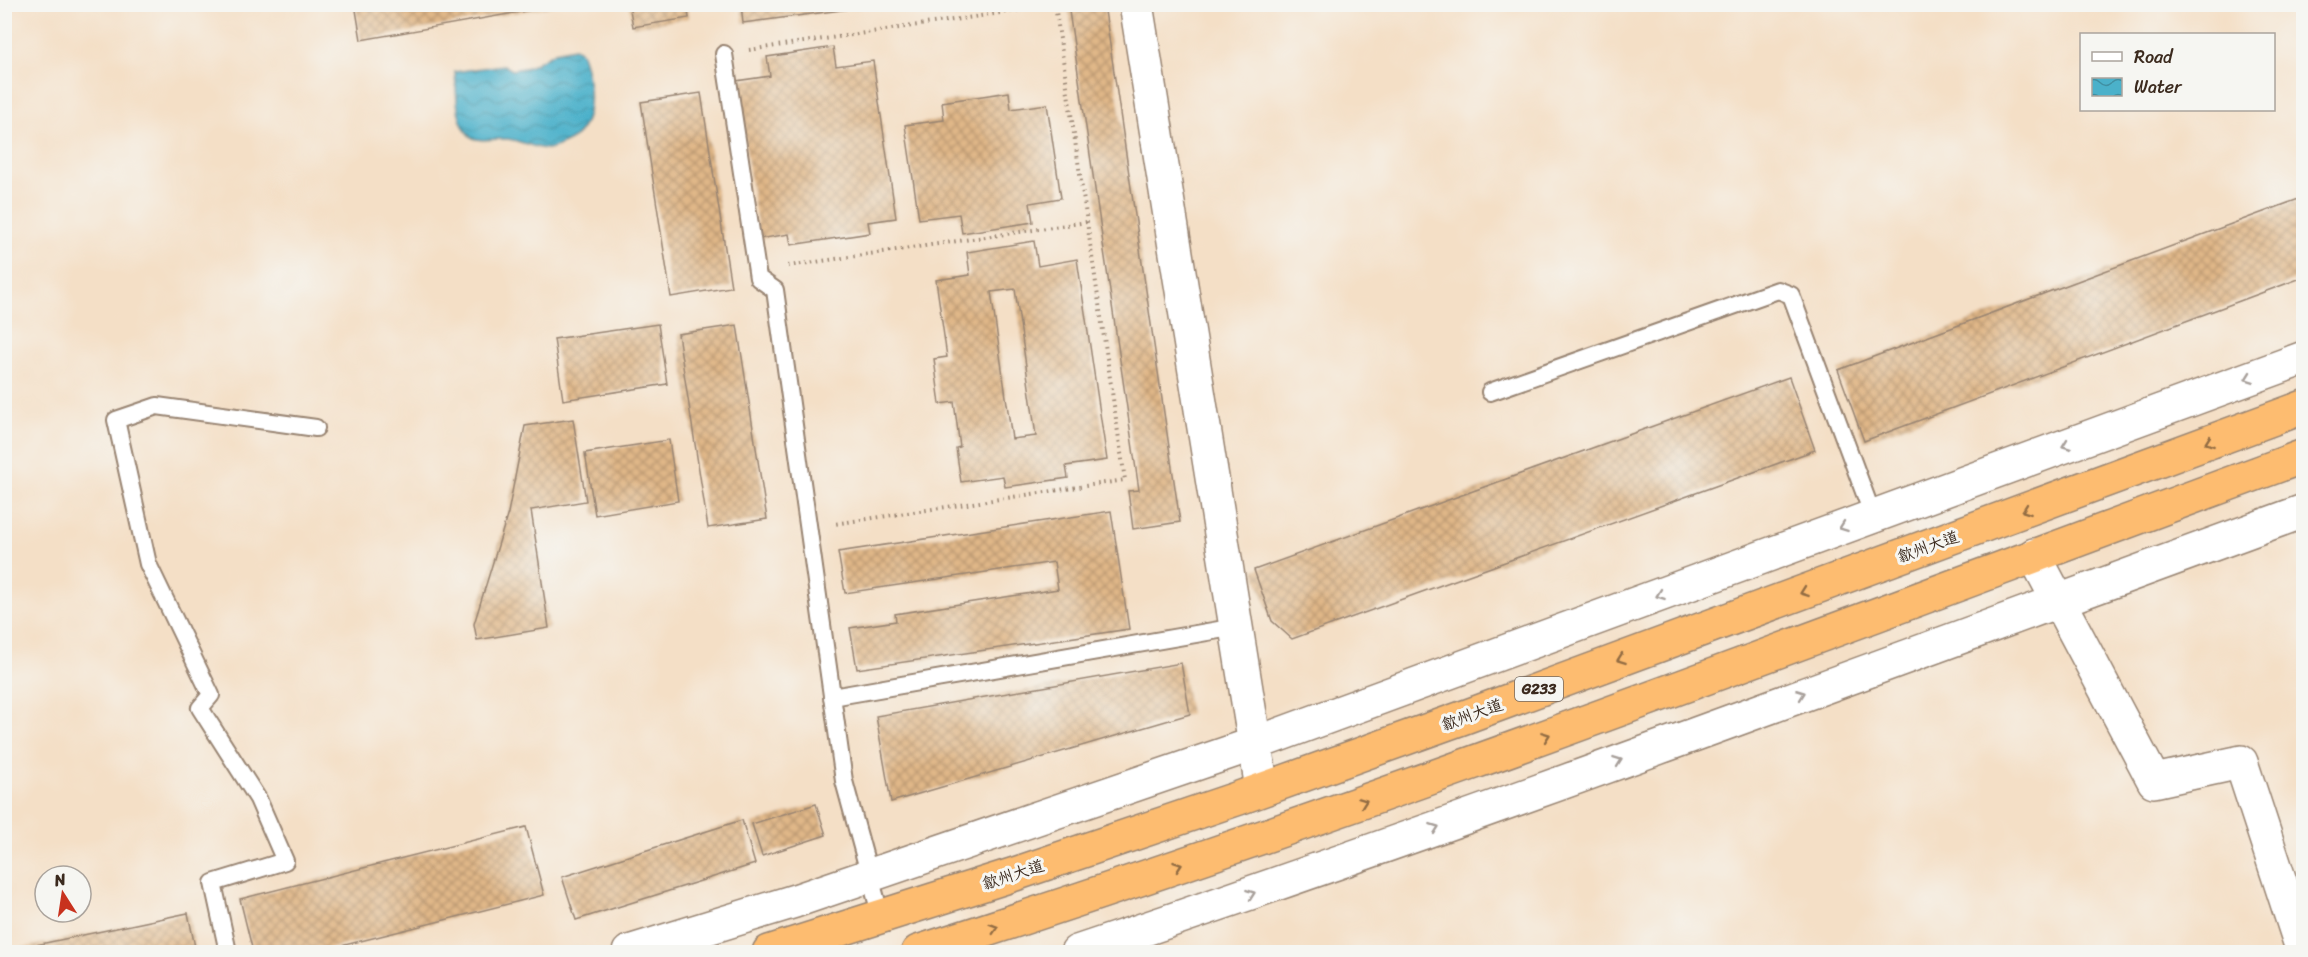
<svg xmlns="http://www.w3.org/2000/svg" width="2308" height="957" font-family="Sriracha,'LXGW WenKai TC',sans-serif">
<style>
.water{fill:url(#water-waves);stroke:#436e74;stroke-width:1.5}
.building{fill:url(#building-cross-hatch);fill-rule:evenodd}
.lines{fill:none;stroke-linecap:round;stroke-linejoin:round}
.lane-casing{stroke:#988472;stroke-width:20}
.street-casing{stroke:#988472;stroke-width:36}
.highway-casing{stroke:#988472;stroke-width:36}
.path{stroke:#988472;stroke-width:4;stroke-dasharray:1.5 4.5;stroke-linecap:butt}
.lane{stroke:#fff;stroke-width:16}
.street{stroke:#fff;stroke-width:33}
.highway{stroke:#fdbc70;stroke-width:33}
.oneway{stroke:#a79f9a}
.oneway2{stroke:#926c43}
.labels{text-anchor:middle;stroke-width:6;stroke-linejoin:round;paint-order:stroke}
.shield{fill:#f6f6f2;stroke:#73675e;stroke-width:1.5}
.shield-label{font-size:15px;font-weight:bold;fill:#3b2a1e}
.street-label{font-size:16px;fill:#3b2a1e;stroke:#f6f6f2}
</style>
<defs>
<pattern id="water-waves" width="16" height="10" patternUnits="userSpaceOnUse" patternTransform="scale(1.5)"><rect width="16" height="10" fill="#4bb1ca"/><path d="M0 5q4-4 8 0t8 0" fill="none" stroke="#4090a3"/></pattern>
<pattern id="building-cross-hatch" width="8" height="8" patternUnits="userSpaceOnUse" patternTransform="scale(1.5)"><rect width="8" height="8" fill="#e0b788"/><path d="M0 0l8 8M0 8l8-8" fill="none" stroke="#b7956f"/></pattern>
</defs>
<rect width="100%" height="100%" fill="#f6f6f2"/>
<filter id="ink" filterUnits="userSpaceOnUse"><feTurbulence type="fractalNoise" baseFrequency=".0167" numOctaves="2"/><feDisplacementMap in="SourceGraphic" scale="12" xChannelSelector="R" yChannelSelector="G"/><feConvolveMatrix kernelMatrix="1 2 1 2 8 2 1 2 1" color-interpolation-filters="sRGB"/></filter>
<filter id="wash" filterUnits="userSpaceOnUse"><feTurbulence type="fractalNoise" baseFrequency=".008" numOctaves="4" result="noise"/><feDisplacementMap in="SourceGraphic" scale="24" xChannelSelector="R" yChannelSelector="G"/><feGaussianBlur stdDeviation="1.35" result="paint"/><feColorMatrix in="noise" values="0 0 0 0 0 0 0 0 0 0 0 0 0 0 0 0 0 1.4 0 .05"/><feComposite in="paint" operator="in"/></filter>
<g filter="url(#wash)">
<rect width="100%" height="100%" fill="#f4dfc6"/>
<!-- water -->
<path class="water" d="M574,48L579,50L582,54C591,82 598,130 564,143C559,145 552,149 547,149C533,148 520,140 507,139C495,138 476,144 468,134C455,117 457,93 455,72L504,65L512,70L529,67L555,52Z"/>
<g id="blocks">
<!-- building -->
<g class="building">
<polygon points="355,4 554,4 554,6 361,40"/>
<polygon points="629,4 687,4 689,18 633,27"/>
<polygon points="741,4 871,4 871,6 743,23"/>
<polygon points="1068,4 1104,4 1180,522 1133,529 1128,491 1139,490"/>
<polygon points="833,47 836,66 873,61 896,218 868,222 870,233 791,245 789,234 759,239 736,81 770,76 767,57"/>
<polygon points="1009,92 1011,109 1047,104 1061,198 1030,203 1033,222 962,233 959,214 919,219 905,125 944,120 942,102"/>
<polygon points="701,93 731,287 671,297 641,102"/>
<polygon points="2304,197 2304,277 1864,441 1838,370"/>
<path d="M1034,241L1038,266L1077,259L1107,460L1066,466L1068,478L1005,487L1003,476L961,482L956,448L960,447L954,402L940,404L934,359L947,357L936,280L970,275L967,252ZM1015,289L1036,436L1012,439L991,292Z"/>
<polygon points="658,324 667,384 563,400 554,339"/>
<polygon points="737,325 767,519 708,528 678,334"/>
<polygon points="1789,377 1815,450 1292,639 1272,621 1254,570"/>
<polygon points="573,419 586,501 531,510 549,628 477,640 474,624 508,513 525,426"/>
<polygon points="669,440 678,501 595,515 585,453"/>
<polygon points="1111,511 1129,629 857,669 850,628 896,621 895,614 1058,589 1054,562 845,593 838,552"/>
<polygon points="1181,663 1190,714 891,802 876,716"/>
<polygon points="816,804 826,835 762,856 752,824"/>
<polygon points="742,820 755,864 576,920 562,877"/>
<polygon points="526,827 544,895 317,952 253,952 240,899"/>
<polygon points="188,913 196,952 7,952 7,951"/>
</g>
</g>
</g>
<g filter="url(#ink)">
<use href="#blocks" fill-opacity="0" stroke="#988472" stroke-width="1.5"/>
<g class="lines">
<!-- lane casing -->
<g class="lane-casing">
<g id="lane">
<polyline points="724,54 758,278 775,290 844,781 881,917"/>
<polyline points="1490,392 1778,290 1791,295 1873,516"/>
<polyline points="832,697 1236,627"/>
<polyline points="228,952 213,883 285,861 258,799 200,708 211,695 148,564 116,420 157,406 316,428"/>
</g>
</g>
<!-- street casing -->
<g class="street-casing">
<g id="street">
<polyline points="1136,4 1262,789"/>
<polyline points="2034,555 2154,781 2241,762 2303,952"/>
<polyline points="629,952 795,901 1254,744 2304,358"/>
<path d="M1077,952C1489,814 1895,660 2304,511"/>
</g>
</g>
<!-- highway casing -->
<g class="highway-casing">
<g id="highway">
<polyline points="769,952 1015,874 1239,798 1462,718 2304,407"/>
<path d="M918,952C1385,803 1843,626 2304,456"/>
</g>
</g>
<!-- path -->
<g class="path">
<polyline points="749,50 1055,5 1125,480 834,524"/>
<polyline points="788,266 1087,222"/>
</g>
<!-- lane -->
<use href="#lane" class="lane"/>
<!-- street -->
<use href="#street" class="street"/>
<!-- highway -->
<use href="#highway" class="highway"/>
</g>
<!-- one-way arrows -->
<defs><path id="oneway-chevron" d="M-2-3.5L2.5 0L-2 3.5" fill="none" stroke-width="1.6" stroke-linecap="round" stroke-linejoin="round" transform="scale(1.5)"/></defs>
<g class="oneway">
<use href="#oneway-chevron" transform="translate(2249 378) rotate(160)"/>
<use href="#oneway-chevron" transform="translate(2066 445) rotate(160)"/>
<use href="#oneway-chevron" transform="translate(1843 527) rotate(160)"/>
<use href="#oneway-chevron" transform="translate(1660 595) rotate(160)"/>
<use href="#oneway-chevron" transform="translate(1801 694) rotate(-20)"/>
<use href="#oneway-chevron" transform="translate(1618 761) rotate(-20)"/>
<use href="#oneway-chevron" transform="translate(1435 828) rotate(-20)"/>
<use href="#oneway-chevron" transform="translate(1251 894) rotate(-20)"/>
</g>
<g class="oneway2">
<use href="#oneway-chevron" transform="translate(2209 442) rotate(160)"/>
<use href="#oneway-chevron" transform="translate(2026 510) rotate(160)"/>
<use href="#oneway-chevron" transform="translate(1804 592) rotate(160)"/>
<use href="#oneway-chevron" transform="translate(1621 659) rotate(160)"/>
<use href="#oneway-chevron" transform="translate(1546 736) rotate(-20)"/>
<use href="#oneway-chevron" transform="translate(1363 802) rotate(-20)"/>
<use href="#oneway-chevron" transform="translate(1178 866) rotate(-19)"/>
<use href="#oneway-chevron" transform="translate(994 928) rotate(-18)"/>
</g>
</g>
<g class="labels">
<!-- shield labels -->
<rect class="shield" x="1515" y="677" width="48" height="24" rx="4.5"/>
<g class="shield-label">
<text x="1539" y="694">G233</text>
</g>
<!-- street labels -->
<g class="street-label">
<text transform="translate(1928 546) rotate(-20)" y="6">歙州大道</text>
<text transform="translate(1472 714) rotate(-20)" y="6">歙州大道</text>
<text transform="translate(1013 874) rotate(-18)" y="6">歙州大道</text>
</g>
</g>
<!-- margin -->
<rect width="2308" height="957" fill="none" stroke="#f6f6f2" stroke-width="24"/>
<!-- legend -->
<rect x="2080" y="33" width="195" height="78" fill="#f6f6f2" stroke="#aba49d" stroke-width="1.5"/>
<rect x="2092" y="52" width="30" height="9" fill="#ffffff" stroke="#aba49d" stroke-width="1.5"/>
<text x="2134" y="63" font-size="18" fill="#3b2a1e">Road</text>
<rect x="2092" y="78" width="30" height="18" fill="url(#water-waves)" stroke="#aba49d" stroke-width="1.5"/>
<text x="2134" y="93" font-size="18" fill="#3b2a1e">Water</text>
<!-- north arrow -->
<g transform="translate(63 894) rotate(348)"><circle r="28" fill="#f6f6f2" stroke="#aba49d" stroke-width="1.5"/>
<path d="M0-4.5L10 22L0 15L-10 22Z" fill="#c8321e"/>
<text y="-9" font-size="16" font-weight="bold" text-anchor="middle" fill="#3b2a1e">N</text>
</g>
</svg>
